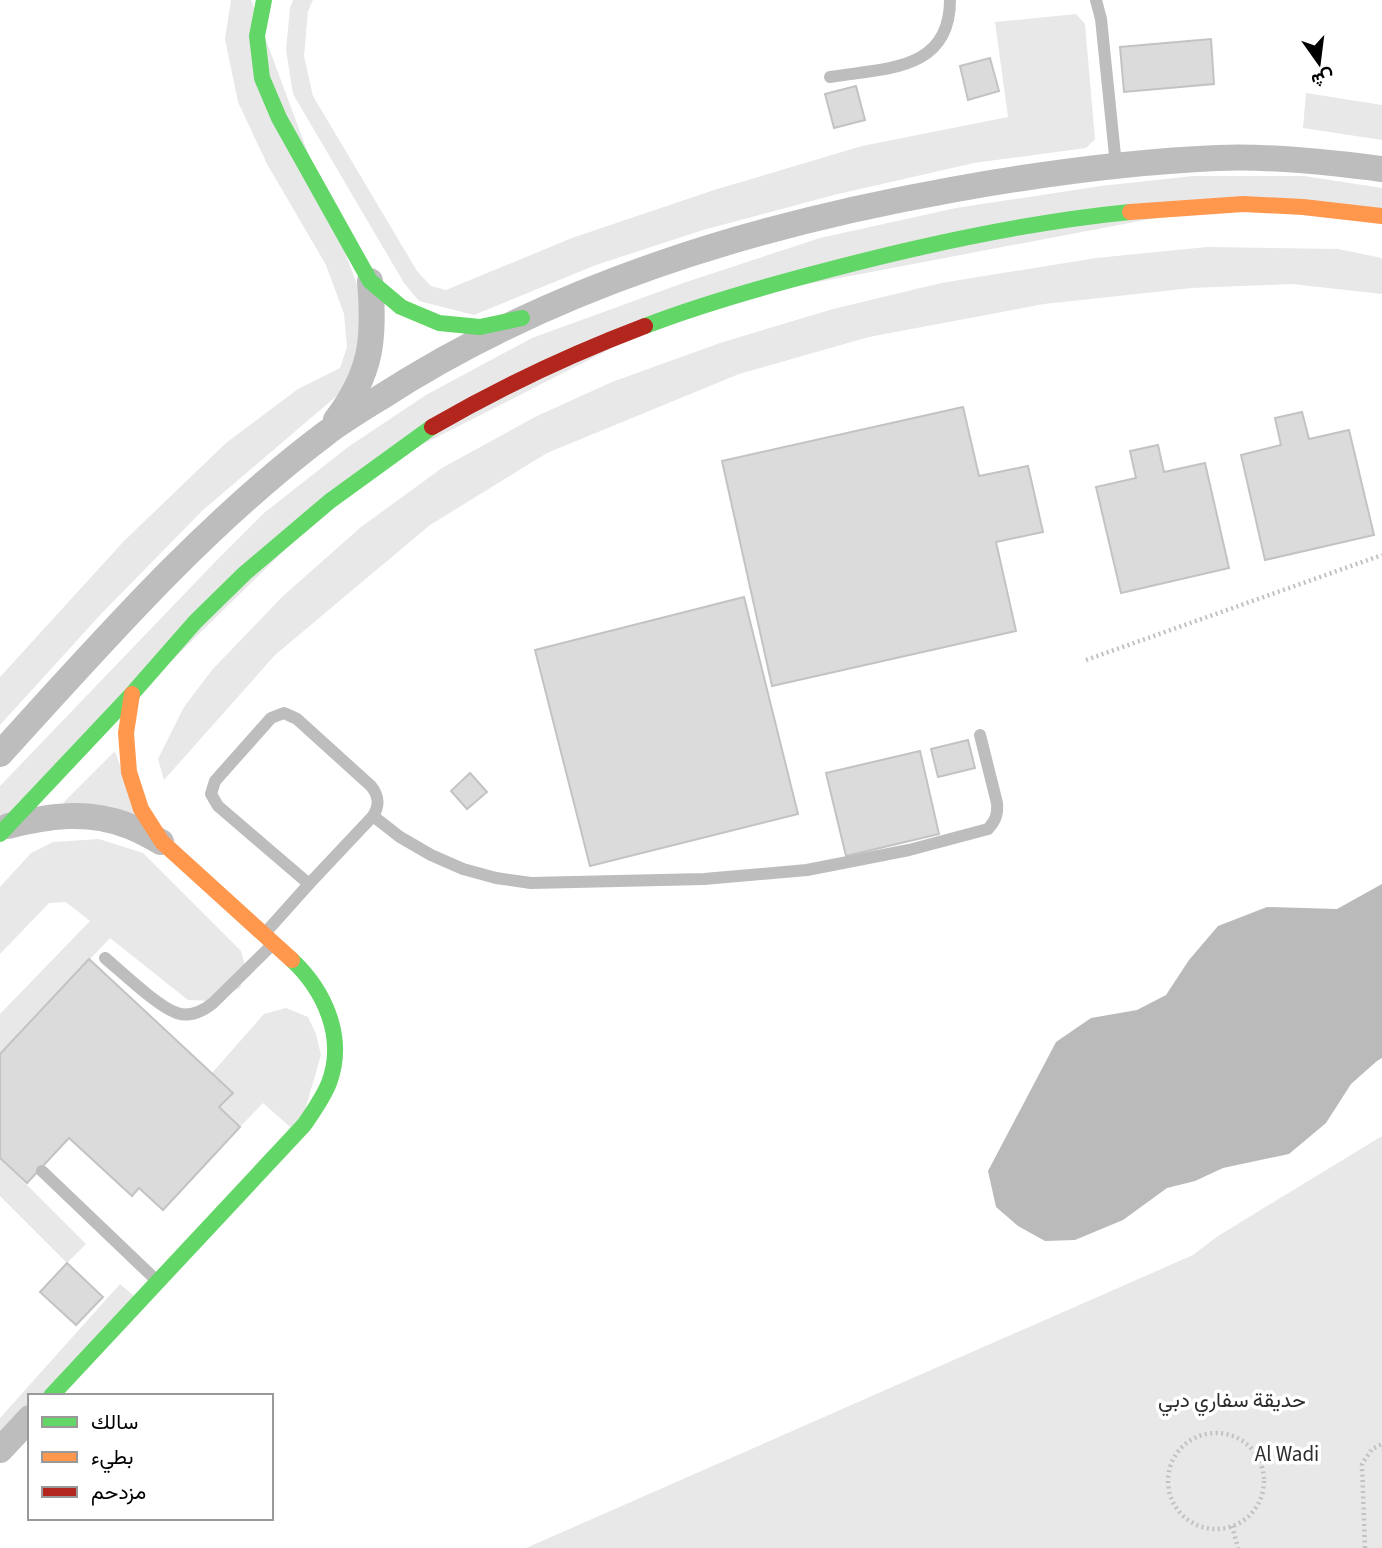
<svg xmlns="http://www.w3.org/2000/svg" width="1382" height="1548" font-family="'Source Sans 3',Vazirmatn,sans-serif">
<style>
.green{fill:#e8e8e8}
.water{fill:#bababa}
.building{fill:#dbdbdb;stroke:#c3c3c3;stroke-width:2}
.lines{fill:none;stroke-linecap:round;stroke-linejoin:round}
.path{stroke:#c2c2c2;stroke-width:4.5;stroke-dasharray:2 3.5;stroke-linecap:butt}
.lane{stroke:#bdbdbd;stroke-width:12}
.street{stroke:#bdbdbd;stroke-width:26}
.fast{stroke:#63d668;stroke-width:16}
.slow{stroke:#ff974d;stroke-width:16}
.jam{stroke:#b3261e;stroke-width:16}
.labels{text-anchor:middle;stroke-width:7;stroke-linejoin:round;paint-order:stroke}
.park-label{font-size:21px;fill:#2c2c2c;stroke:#fff}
</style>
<rect width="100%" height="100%" fill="#fff"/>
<!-- green -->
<g class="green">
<polygon points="231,0 251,0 362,298 361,354 339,394 203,510 101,614 0,725 0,677 124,541 226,443 298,389 340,368 347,347 344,314 326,265 267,164 238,102 225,39"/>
<polygon points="293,0 313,0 308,11 304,56 313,96 417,271 431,286 446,290 572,238 714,190 862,146 1008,117 995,22 1076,14 1085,24 1095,139 1086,148 974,163 834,195 703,230 596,265 474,315 419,301 404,283 293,94 286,50 290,8"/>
<polygon points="1306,93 1382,105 1382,140 1303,128"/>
<polygon points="1193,176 1304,176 1382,188 1382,211 1245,201 697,305 360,476 0,829 0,786 215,562 264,513 348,447 426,395 532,338 686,282 820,238 956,208 1101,186"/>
<polygon points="1207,247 1338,249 1382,258 1382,294 1292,284 1192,288 1044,304 869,337 739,374 547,453 430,525 275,655 164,780 158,759 184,707 212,670 282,597 361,527 442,468 537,416 612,382 720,343 833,309 941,283 1096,258"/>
<polygon points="115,751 137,815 63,803"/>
<polygon points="99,839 143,853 241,951 246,969 240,988 213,1001 188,1000 110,938 0,1054 0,1014 90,921 66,902 49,903 0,954 0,887 31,853 53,842"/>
<polygon points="286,1008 308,1017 316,1034 321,1055 298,1134 263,1103 240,1127 219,1107 233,1093 212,1073 264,1014"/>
<polygon points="1382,1136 1382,1548 526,1548 1193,1255 1218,1236"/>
<polygon points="0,1158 86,1244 67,1263 0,1196"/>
<polygon points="120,1284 141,1302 55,1396 30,1396 30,1423 0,1456 0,1418"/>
</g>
<!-- water -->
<polygon class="water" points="1382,884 1382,1058 1377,1061 1351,1084 1326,1123 1289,1154 1223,1168 1195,1181 1167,1188 1123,1220 1075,1240 1045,1241 1018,1226 996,1207 988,1171 1056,1042 1091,1018 1137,1010 1166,995 1189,960 1218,926 1267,907 1337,909"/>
<!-- building -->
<g class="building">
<polygon points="1211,39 1214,84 1124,92 1120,47"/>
<polygon points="990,58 999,91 968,100 960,66"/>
<polygon points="856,86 865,120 834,128 825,94"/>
<polygon points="963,407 979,476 1028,466 1043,532 996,542 1016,631 772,686 722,461"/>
<polygon points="1302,412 1309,439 1349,430 1374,535 1265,560 1241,455 1281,445 1275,418"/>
<polygon points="1158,445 1164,472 1205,463 1229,568 1121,593 1096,487 1136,478 1130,451"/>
<polygon points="744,597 798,814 590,866 535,650"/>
<polygon points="968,740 975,768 938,777 931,749"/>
<polygon points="920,751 939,834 846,856 826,773"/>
<polygon points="470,773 487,792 467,809 451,791"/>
<polygon points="89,959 233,1093 219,1107 240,1127 163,1210 139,1188 132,1196 69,1138 27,1183 0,1158 0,1054"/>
<polygon points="67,1263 103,1297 76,1325 40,1292"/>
</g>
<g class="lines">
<!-- path -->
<g class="path">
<polyline points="1086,660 1382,555"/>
<circle cx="1216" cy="1481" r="48"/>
<polyline points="1232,1526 1238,1548"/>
<polyline points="1365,1548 1362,1464 1372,1449 1382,1444"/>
</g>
<!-- lane -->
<g class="lane">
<polyline points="1096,0 1101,19 1116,165"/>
<path d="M830,77C884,68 950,72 950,0"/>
<path d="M284,713L297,719L371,786C379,796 380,805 373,816L309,884L218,806L211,794L215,781L271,718Z"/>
<path d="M373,816L400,837L431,855L463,869L496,878L531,883L704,879L807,870L909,850L988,829C996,820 998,814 997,803L980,735"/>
<polyline points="266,932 309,884"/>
<path d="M105,958C122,972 158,1007 177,1013C191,1018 203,1011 213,1003L272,945"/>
<polyline points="42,1171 155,1279"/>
</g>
<!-- street -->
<g class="street">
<path d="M336,420C372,373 375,338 370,281"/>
<path d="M0,754C103,641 203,526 325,434C342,421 360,410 378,399C550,287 750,226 951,190C1039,174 1128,162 1217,158C1272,156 1328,162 1382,169"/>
<path d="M8,826C47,816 87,810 126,825C138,829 150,836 161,842"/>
<polyline points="0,1450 30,1418"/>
</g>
<!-- fast -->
<g class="fast">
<polyline points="264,0 257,36 262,78 279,118 370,281 401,307 439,323 480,327 522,318"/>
<path d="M645,326C705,303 766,286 828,270C927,244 1028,222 1130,212"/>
<polyline points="0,834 131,695 195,622 245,573 330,501 432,427"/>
<path d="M51,1396L304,1125C313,1112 323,1098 329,1083C346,1038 325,991 292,960"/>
</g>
<!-- slow -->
<g class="slow">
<polyline points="1130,212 1243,204 1303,207 1382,216"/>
<polyline points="132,694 126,733 129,772 141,809 162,842 292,960"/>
</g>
<!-- jam -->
<path class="jam" d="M432,427C501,387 571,354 645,326"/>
</g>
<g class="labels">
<!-- park labels -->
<g class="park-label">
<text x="1232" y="1407">حديقة سفاري دبي</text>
<text x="1287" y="1461">Al Wadi</text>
</g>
</g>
<!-- legend -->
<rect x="28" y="1394" width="245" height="126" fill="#ffffff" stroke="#999999" stroke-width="2"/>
<rect x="42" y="1417" width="35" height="10" fill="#63d668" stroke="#999999" stroke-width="2"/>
<text x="91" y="1429" font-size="21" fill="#000000">سالك</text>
<rect x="42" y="1452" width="35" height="10" fill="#ff974d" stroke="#999999" stroke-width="2"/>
<text x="91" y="1464" font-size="21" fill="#000000">بطيء</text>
<rect x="42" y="1487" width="35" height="10" fill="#b3261e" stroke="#999999" stroke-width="2"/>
<text x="91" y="1499" font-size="21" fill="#000000">مزدحم</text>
<!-- north arrow -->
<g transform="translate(1319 63) rotate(166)" stroke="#ffffff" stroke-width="5" paint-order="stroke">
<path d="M0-5L12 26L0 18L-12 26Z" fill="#000000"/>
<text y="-10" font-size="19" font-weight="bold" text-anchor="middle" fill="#000000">ش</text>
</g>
</svg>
